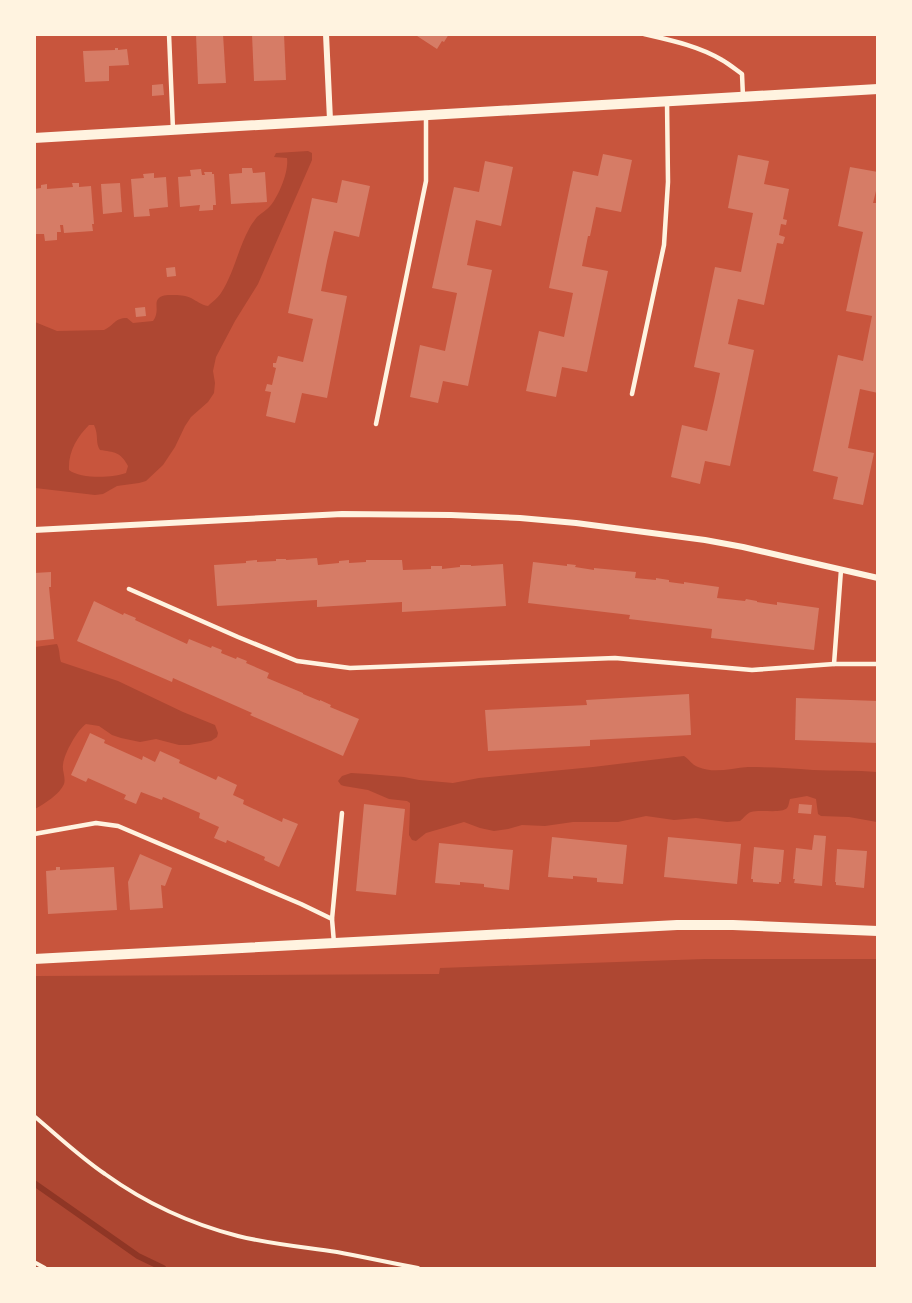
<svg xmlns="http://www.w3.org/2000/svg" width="912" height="1303" font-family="'Crimson Pro',serif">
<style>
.green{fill:#ae4732;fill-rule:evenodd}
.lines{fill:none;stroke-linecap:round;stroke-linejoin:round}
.stream{stroke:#8f3625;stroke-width:6}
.building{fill:#d67c66}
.path{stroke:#fff3e0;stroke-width:4}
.service{stroke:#fff3e0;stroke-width:4.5}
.minor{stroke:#fff3e0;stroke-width:6}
.tertiary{stroke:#fff3e0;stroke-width:10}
</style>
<rect width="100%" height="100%" fill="#c8553d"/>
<!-- green -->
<g class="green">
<path d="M308,151L312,153V160L258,284L235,321L216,357L213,371L215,383L214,393L208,402L191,417L185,426L175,447L163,465L146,481L139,483L117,486L103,494L95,495L35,488V322L57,331L104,330C115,325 114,318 127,318L133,323L153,321C160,311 154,304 158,299C161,295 167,295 172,295C179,295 184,295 191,298C197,301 201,305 208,306C212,302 218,298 221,293C234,273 238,249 249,229C251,225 254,221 257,217C261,213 267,210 271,205C279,195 289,171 287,158L274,157L276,153ZM89,425H94C99,435 95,443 100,450C114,452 121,452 128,466L126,473C113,478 80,479 69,470C68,452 77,437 89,425Z"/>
<path d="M57,644C60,650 59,656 61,662L118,681L183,712L215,725L218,733L217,737L211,741L189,745H179L156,739L140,742L121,738L112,735L99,726L86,724C77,730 64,754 63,765C62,771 66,778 64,784C60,794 44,804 35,809V647Z"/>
<path d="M684,756C689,759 692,765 698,767C714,774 732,768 748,767C770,767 791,768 813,770C834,771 856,770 877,772V822L849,817L821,816L818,814L816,799L807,796L790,799C789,801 789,806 787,808C781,814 760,809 751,812C747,813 744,818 740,821L727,822L696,818L674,820L646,816L618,822H573L545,826L522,825L508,829L494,831L480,828L464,822L426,833L416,841L412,840L409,835L410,807V803L407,801L389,799L368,790L344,786L341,785L338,781L342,776L351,773L368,774L404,777L419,780L453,783L479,778L593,767Z"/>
<polygon points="705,959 877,959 877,1268 35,1268 34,976 439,974 440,968"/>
</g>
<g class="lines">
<!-- stream -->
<polyline class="stream" points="34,1183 138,1256 163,1268"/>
</g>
<!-- building -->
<g class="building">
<polygon points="196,34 223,34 226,83 198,84"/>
<polygon points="252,34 284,34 286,80 254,81"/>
<polygon points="414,34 449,34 444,42 442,41 437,49"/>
<polygon points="115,48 118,48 118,50 127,49 129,65 109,66 109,81 85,82 83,51 115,50"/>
<polygon points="163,84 164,95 152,96 152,85"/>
<polygon points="603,154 632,160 621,212 596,207 590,236 588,236 582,266 608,271 587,372 562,367 556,397 526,391 539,331 564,337 573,293 549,288 573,171 598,176"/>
<polygon points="738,155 769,161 764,184 789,189 783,219 787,220 786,225 781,224 779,235 785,237 783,244 777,243 764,305 738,299 728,344 754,350 730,466 705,461 700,484 671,477 682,425 707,431 714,401 720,373 694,367 715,267 741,272 753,213 728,208"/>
<polygon points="485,161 513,167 501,226 476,220 467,265 492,270 468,386 443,381 438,403 410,397 420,345 445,351 457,293 432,288 454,187 479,192"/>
<polygon points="850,167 878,172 878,183 873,203 878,203 878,393 860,389 848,448 874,453 863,505 833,499 838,477 813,471 838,355 863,361 872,316 846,311 863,232 838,226"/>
<polygon points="242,168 252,168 253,173 265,172 267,202 231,204 229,174 242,173"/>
<polygon points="201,169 202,175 205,175 204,172 212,172 212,174 214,174 216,205 213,205 213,210 199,211 200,205 180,207 178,177 191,176 190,170"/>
<polygon points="154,173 154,178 166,177 168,207 149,209 150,216 134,217 131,179 144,178 143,174"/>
<polygon points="342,180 370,186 359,237 334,231 327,261 321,291 347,296 327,398 302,393 295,423 266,416 271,392 265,391 267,384 272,385 276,368 273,367 273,363 276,363 278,356 303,362 313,319 288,313 312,198 337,203"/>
<polygon points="72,183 79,183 79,187 91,186 94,224 92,224 93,231 64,233 63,225 60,225 61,232 57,232 57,240 45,241 44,234 34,234 34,189 41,188 41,185 47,184 47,189 73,187"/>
<polygon points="120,183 122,212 103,214 101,184"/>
<polygon points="175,267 176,276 167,277 166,268"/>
<polygon points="145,307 146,316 136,317 135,308"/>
<polygon points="317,558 318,565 339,563 339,561 349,560 349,563 366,562 366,560 402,560 403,570 431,569 431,566 442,566 442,569 460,567 460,565 471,565 471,566 503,564 506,606 402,612 402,602 317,607 317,600 217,606 214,565 246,563 246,561 257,560 257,562 276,561 276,559 286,559 286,560"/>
<polygon points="533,562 567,566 567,564 576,565 575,567 594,570 594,568 636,572 635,578 656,580 656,578 669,580 669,582 684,584 684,582 719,587 717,598 745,601 746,599 757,601 757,602 777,605 777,602 819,608 814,650 711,638 712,629 629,619 630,615 528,603"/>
<polygon points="51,572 51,587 49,587 54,639 34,641 34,573"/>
<polygon points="94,601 123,615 124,613 136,618 135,620 187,644 189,639 211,648 212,646 222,650 221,653 236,659 237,657 247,661 246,663 269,673 267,678 303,693 303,694 320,701 320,700 331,705 330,707 359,719 343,756 250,715 252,713 173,678 172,682 77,641"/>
<polygon points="689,694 691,735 590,740 590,746 488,751 485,710 587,705 586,700"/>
<polygon points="796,698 878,701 878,743 795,740"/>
<polygon points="90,733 105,740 104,743 142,760 143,756 155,762 160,751 180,760 179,763 216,780 218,776 237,785 233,795 244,800 243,804 282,822 283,818 298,824 279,867 264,860 265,857 227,840 226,843 214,838 219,827 199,818 200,813 163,797 162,800 141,792 136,804 124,799 126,795 88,778 86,782 71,775"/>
<polygon points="364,804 405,809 396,895 356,891"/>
<polygon points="799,804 812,805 811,814 798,813"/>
<polygon points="814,835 826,836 822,886 794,883 795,879 793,879 796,848 812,850"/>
<polygon points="552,837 627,845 623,884 597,882 597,878 573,876 573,879 548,877"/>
<polygon points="668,837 741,844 737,884 664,877"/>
<polygon points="439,843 513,850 509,890 484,887 484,884 460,882 460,885 435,883"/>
<polygon points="754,847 784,850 781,882 779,882 779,884 753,882 753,879 751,879"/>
<polygon points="837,849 867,851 864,888 836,885 836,882 835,882"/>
<polygon points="140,854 172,868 165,886 161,885 163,908 130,910 128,882"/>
<polygon points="56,867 60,867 60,870 114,867 117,910 48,914 46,871 56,870"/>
</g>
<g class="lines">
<!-- path -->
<g class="path">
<path d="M34,1116C58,1136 80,1157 105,1174C144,1202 191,1224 238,1236C270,1244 304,1247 337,1252C364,1257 391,1263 418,1268"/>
<polyline points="34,1262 45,1268"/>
</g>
<!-- service -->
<g class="service">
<polyline points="169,34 173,130"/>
<path d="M644,34C670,40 699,46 722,60C729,64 735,69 742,74L743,97"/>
<polyline points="632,394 664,245 668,182 667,101"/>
<polyline points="376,424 426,181 426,115"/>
<polyline points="841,570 834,664 878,664"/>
<polyline points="129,589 238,637 297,661 350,668 615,658 752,670 834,664"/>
<polyline points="34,834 96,823 118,826 301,904 332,919 334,943"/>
<polyline points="332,919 342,813"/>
</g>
<!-- minor -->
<g class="minor">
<polyline points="326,34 330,120"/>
<polyline points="34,530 342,514 451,515 520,518 576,523 705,540 743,547 878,578"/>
</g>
<!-- tertiary -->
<g class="tertiary">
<polyline points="34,138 878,89"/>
<polyline points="34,959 677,925 733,925 878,931"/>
</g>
</g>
<!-- border -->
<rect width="912" height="1303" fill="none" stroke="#fff3e0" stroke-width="72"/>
</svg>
